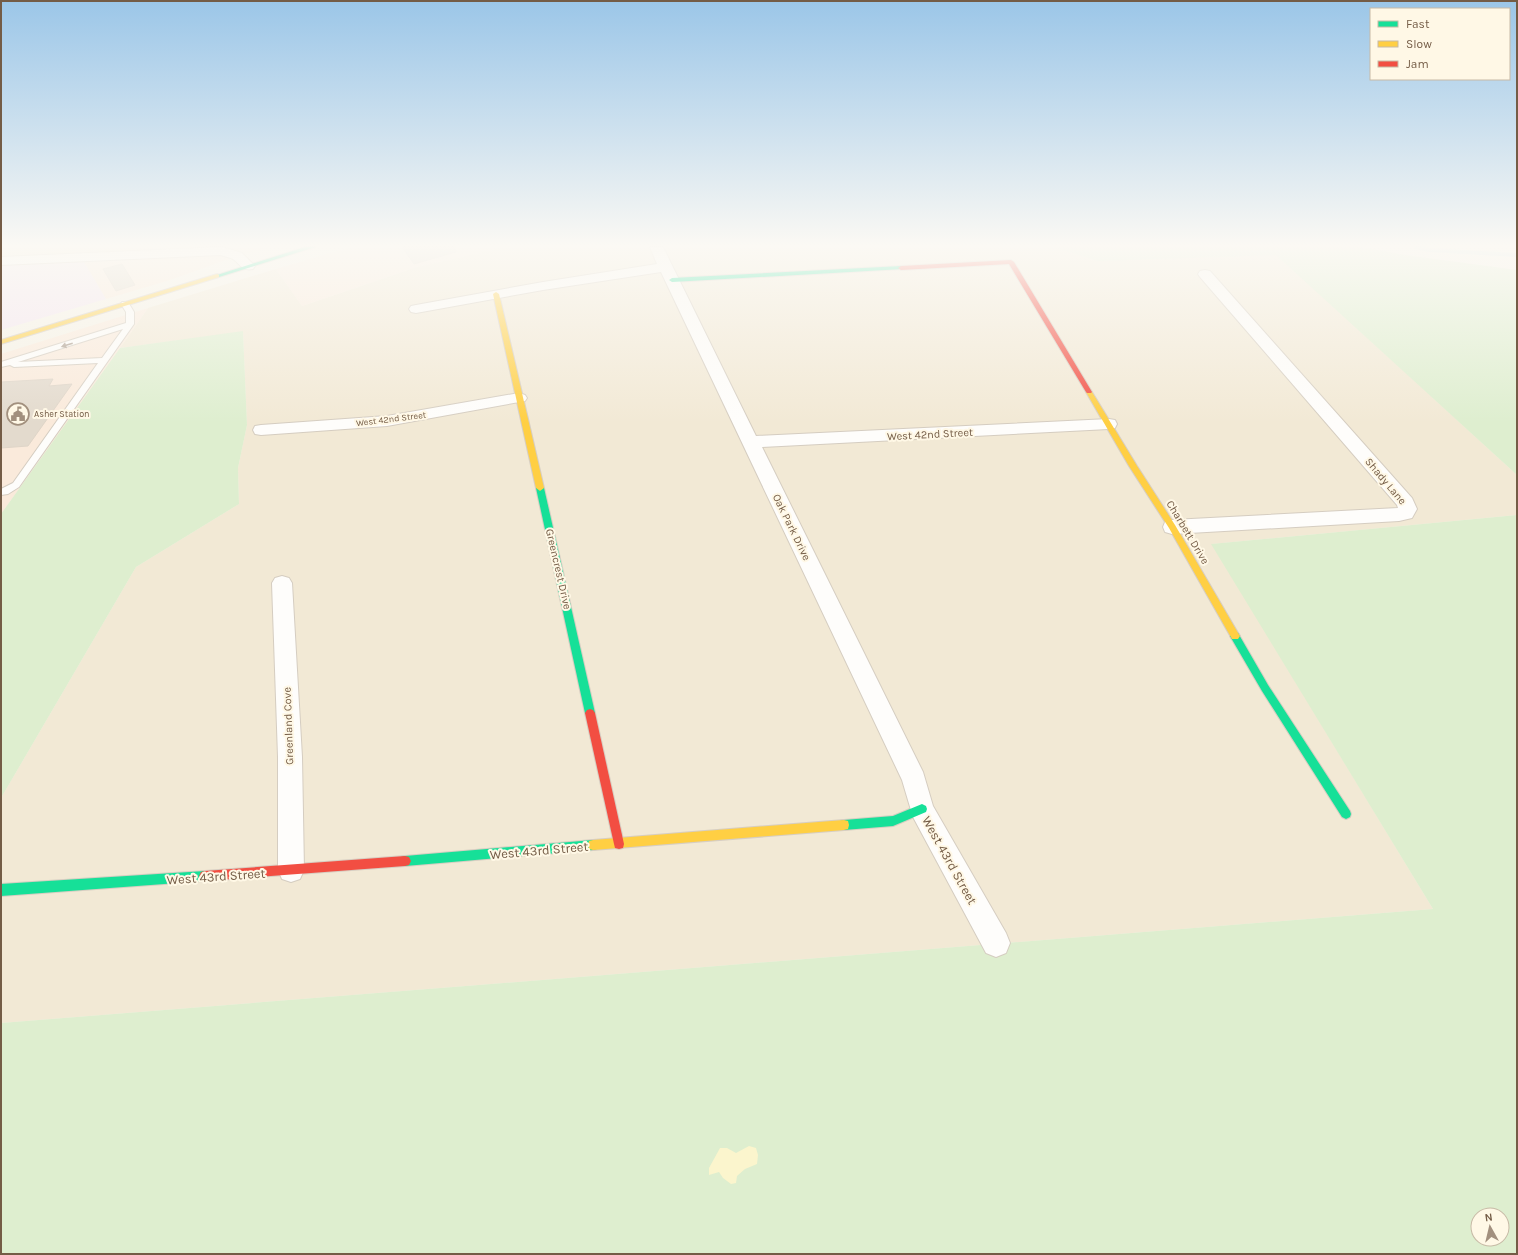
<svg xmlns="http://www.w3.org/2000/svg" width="1518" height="1255" font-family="Karla,sans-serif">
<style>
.residential{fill:#f2e9d5}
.commercial{fill:#faeadb}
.education{fill:#f4e6f0}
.green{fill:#deeecf;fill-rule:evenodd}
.sand{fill:#fbf5cd}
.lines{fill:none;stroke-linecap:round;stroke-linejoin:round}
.stream{stroke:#c7e1e7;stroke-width:4}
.building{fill:#e3dacd;stroke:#dfd5c8}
.lane-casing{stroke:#d5cdc1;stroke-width:2}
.street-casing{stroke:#d5cdc1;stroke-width:2}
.fast-casing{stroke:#d7cec2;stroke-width:2}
.slow-casing{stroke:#d7cec2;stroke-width:2}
.jam-casing{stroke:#d7cec2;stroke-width:2}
.lane{fill:#fefdfb;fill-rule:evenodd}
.street{fill:#fefdfb;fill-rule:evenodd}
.fast{fill:#16e098;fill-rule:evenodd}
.slow{fill:#ffcf43;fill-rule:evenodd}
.jam{fill:#f24e42;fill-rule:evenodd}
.oneway{fill:#ab9c8e}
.labels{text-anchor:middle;stroke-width:4;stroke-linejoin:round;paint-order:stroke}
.far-poi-label{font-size:9px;fill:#745c46;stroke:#fff8e6;text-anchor:start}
.far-street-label{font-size:9px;fill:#745c46;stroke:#fff8e6}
.street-label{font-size:11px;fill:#745c46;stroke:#fff8e6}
.near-street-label{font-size:13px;fill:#745c46;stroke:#fff8e6}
</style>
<rect width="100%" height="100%" fill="#f6f2e6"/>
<!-- residential -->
<g class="residential">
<polygon points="1,247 223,247 221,251 1,261"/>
<polygon points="505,247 1054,247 1098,261 1276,254 1517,475 1517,515 1212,544 1433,909 1,1023 1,798 136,567 239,504 238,468 247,425 243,332 120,348 148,308 276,269 302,306 417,267"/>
</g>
<!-- commercial -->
<g class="commercial">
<polygon points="223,247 271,247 237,256 170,280 106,299 81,257 221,251"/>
<polygon points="351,247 505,247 417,267 302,306 276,269"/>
<polygon points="148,308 120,348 1,514 1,354"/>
</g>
<!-- education -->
<polygon class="education" points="81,257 106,299 1,330 1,261"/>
<!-- green -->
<g class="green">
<polygon points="1054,247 1362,247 1405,255 1517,270 1517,475 1276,255 1098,261"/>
<polygon points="243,331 247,425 238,468 239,504 136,567 1,798 1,514 120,348"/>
<path d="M1517,515V1254H1V1023L1433,909L1211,544ZM1478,1215H1502V1239H1478Z"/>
</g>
<!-- sand -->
<polygon class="sand" points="749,1146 756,1148 758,1155 757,1164 745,1169 737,1176 736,1183 731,1184 723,1178 719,1172 709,1175 709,1168 720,1148 727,1148 736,1153"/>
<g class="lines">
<!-- stream -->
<polyline class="stream" points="1416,247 1430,250 1517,255"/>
</g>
<!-- building -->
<g class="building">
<polygon points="402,247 455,247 456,252 414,264"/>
<polygon points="122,264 135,285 116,291 103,269"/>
<polygon points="53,379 49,386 72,384 28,446 1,448 1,382"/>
</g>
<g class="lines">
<!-- lane casing -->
<g class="lane-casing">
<path id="lane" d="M122,302H128L134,312V324L19,487L8,494L1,495V489L13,483L98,363L14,367L10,365L1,367V362L126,323V312L121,304ZM123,329L102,358L18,362Z"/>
</g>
<!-- street casing -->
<g class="street-casing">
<g id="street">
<path d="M222,247L242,253L255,266L253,269C242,271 241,265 233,259C229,257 224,256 220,255L1,265V257Z"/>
<polygon points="650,247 663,247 756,436 1109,419 1115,420 1117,424 1115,428 1109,429 762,447 923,772 933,806 1006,933 1010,943 1006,953 996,957 986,953 913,817 902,780 661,272 543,290 416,313 411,312 409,309 411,306 416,305 543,282 657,264"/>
<polygon points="1205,270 1210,271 1412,498 1417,509 1412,518 1399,521 1172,534 1165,532 1163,527 1165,522 1172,520 1398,508 1397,505 1200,277 1198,274 1200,271"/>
<polygon points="519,393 525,395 527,398 525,401 387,426 261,435 255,434 253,430 255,426 261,425 387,416"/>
<polygon points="282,576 289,578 292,583 302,757 304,870 300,879 291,882 282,879 278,870 278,757 272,583 275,578"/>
</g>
</g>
<!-- fast casing -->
<g class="fast-casing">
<g id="fast">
<polygon points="305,247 315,247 219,277 214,276"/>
<polygon points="901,266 904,268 903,269 672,282 669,280 672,278"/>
<polygon points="540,485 544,488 595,713 593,716 590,717 587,716 585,713 536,488"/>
<polygon points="1235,632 1238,633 1268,685 1350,811 1351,814 1350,817 1346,819 1342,817 1262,691 1230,636 1232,633"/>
<polygon points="922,804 926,806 927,809 926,812 893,826 844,830 840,829 839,825 840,821 844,820 893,816"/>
<polygon points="593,840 597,841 598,845 597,849 593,850 405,866 401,865 399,861 401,857 405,856"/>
<polygon points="205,871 209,872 211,876 209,880 205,881 1,896 1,884"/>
</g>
</g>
<!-- slow casing -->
<g class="slow-casing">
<g id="slow">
<polygon points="217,274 219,275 219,277 1,344 1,340"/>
<polygon points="496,292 499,294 544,488 540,491 536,488 493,294"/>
<polygon points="1089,390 1092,392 1137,466 1175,525 1238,633 1240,636 1238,639 1232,639 1169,528 1129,466 1086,392"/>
<polygon points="844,820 848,821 849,825 848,829 844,830 593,850 589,849 588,845 589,841 593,840"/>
</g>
</g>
<!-- jam casing -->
<g class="jam-casing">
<g id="jam">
<polygon points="1011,260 1014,262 1092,392 1091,393 1087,393 1086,392 1009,264 901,270 898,268 901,266"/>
<polygon points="590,709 593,710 595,713 624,844 623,848 619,849 615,848 614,844 585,713 587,710"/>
<polygon points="405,856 409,857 411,861 409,865 405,866 205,881 201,880 199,876 201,872 205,871"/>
</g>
</g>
<!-- lane -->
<use href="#lane" class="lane"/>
<!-- street -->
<use href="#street" class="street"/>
<!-- fast -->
<use href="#fast" class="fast"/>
<!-- slow -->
<use href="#slow" class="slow"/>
<!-- jam -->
<use href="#jam" class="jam"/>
</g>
<!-- one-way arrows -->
<defs><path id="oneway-solid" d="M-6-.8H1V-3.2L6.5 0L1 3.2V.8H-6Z"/></defs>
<use class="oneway" href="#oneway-solid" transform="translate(67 345) rotate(162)"/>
<!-- sky -->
<linearGradient id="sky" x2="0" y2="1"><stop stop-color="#9bc6e8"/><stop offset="0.58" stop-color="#fbf9f4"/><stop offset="1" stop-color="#fbf9f4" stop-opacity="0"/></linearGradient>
<rect width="1518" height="423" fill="url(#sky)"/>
<!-- icons -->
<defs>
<g id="civic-ring" transform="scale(1.15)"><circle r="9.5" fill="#fff8e6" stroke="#a2907e" stroke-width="1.5"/><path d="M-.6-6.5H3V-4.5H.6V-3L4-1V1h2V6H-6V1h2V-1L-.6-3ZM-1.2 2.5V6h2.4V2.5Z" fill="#a2907e"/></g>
</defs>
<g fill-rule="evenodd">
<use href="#civic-ring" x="18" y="414"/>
</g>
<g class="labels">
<!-- far-poi labels -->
<g class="far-poi-label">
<text x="34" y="417">Asher Station</text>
</g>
<!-- far-street labels -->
<g class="far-street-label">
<text transform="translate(391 419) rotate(-7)" y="3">West 42nd Street</text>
</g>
<!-- street labels -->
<g class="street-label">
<text transform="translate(930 434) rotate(-3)" y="4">West 42nd Street</text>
<text transform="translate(1386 481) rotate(50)" y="4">Shady Lane</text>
<text transform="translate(792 527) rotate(64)" y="4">Oak Park Drive</text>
<text transform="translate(1188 532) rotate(59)" y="4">Charbett Drive</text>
<text transform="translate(559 569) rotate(77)" y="4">Greencrest Drive</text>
<text transform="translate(288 726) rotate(-92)" y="4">Greenland Cove</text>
</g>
<!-- near-street labels -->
<g class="near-street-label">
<text transform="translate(539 850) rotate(-5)" y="5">West 43rd Street</text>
<text transform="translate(950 860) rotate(61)" y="5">West 43rd Street</text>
<text transform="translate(216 876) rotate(-4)" y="5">West 43rd Street</text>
</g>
</g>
<!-- border -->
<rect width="1518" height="1255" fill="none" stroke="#745c46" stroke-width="4"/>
<!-- legend -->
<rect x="1370" y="8" width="140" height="72" fill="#fff8e6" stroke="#c7baa6"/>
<rect x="1378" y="21" width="20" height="6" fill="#16e098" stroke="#c7baa6"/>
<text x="1406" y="28" font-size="12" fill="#745c46">Fast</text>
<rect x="1378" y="41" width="20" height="6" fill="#ffcf43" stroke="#c7baa6"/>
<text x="1406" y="48" font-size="12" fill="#745c46">Slow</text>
<rect x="1378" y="61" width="20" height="6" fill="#f24e42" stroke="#c7baa6"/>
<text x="1406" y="68" font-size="12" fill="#745c46">Jam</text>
<!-- north arrow -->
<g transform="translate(1490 1227) rotate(352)"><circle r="19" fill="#fff8e6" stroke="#c7baa6"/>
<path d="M0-3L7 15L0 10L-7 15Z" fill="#a2907e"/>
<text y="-6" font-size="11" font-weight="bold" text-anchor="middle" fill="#745c46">N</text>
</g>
</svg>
